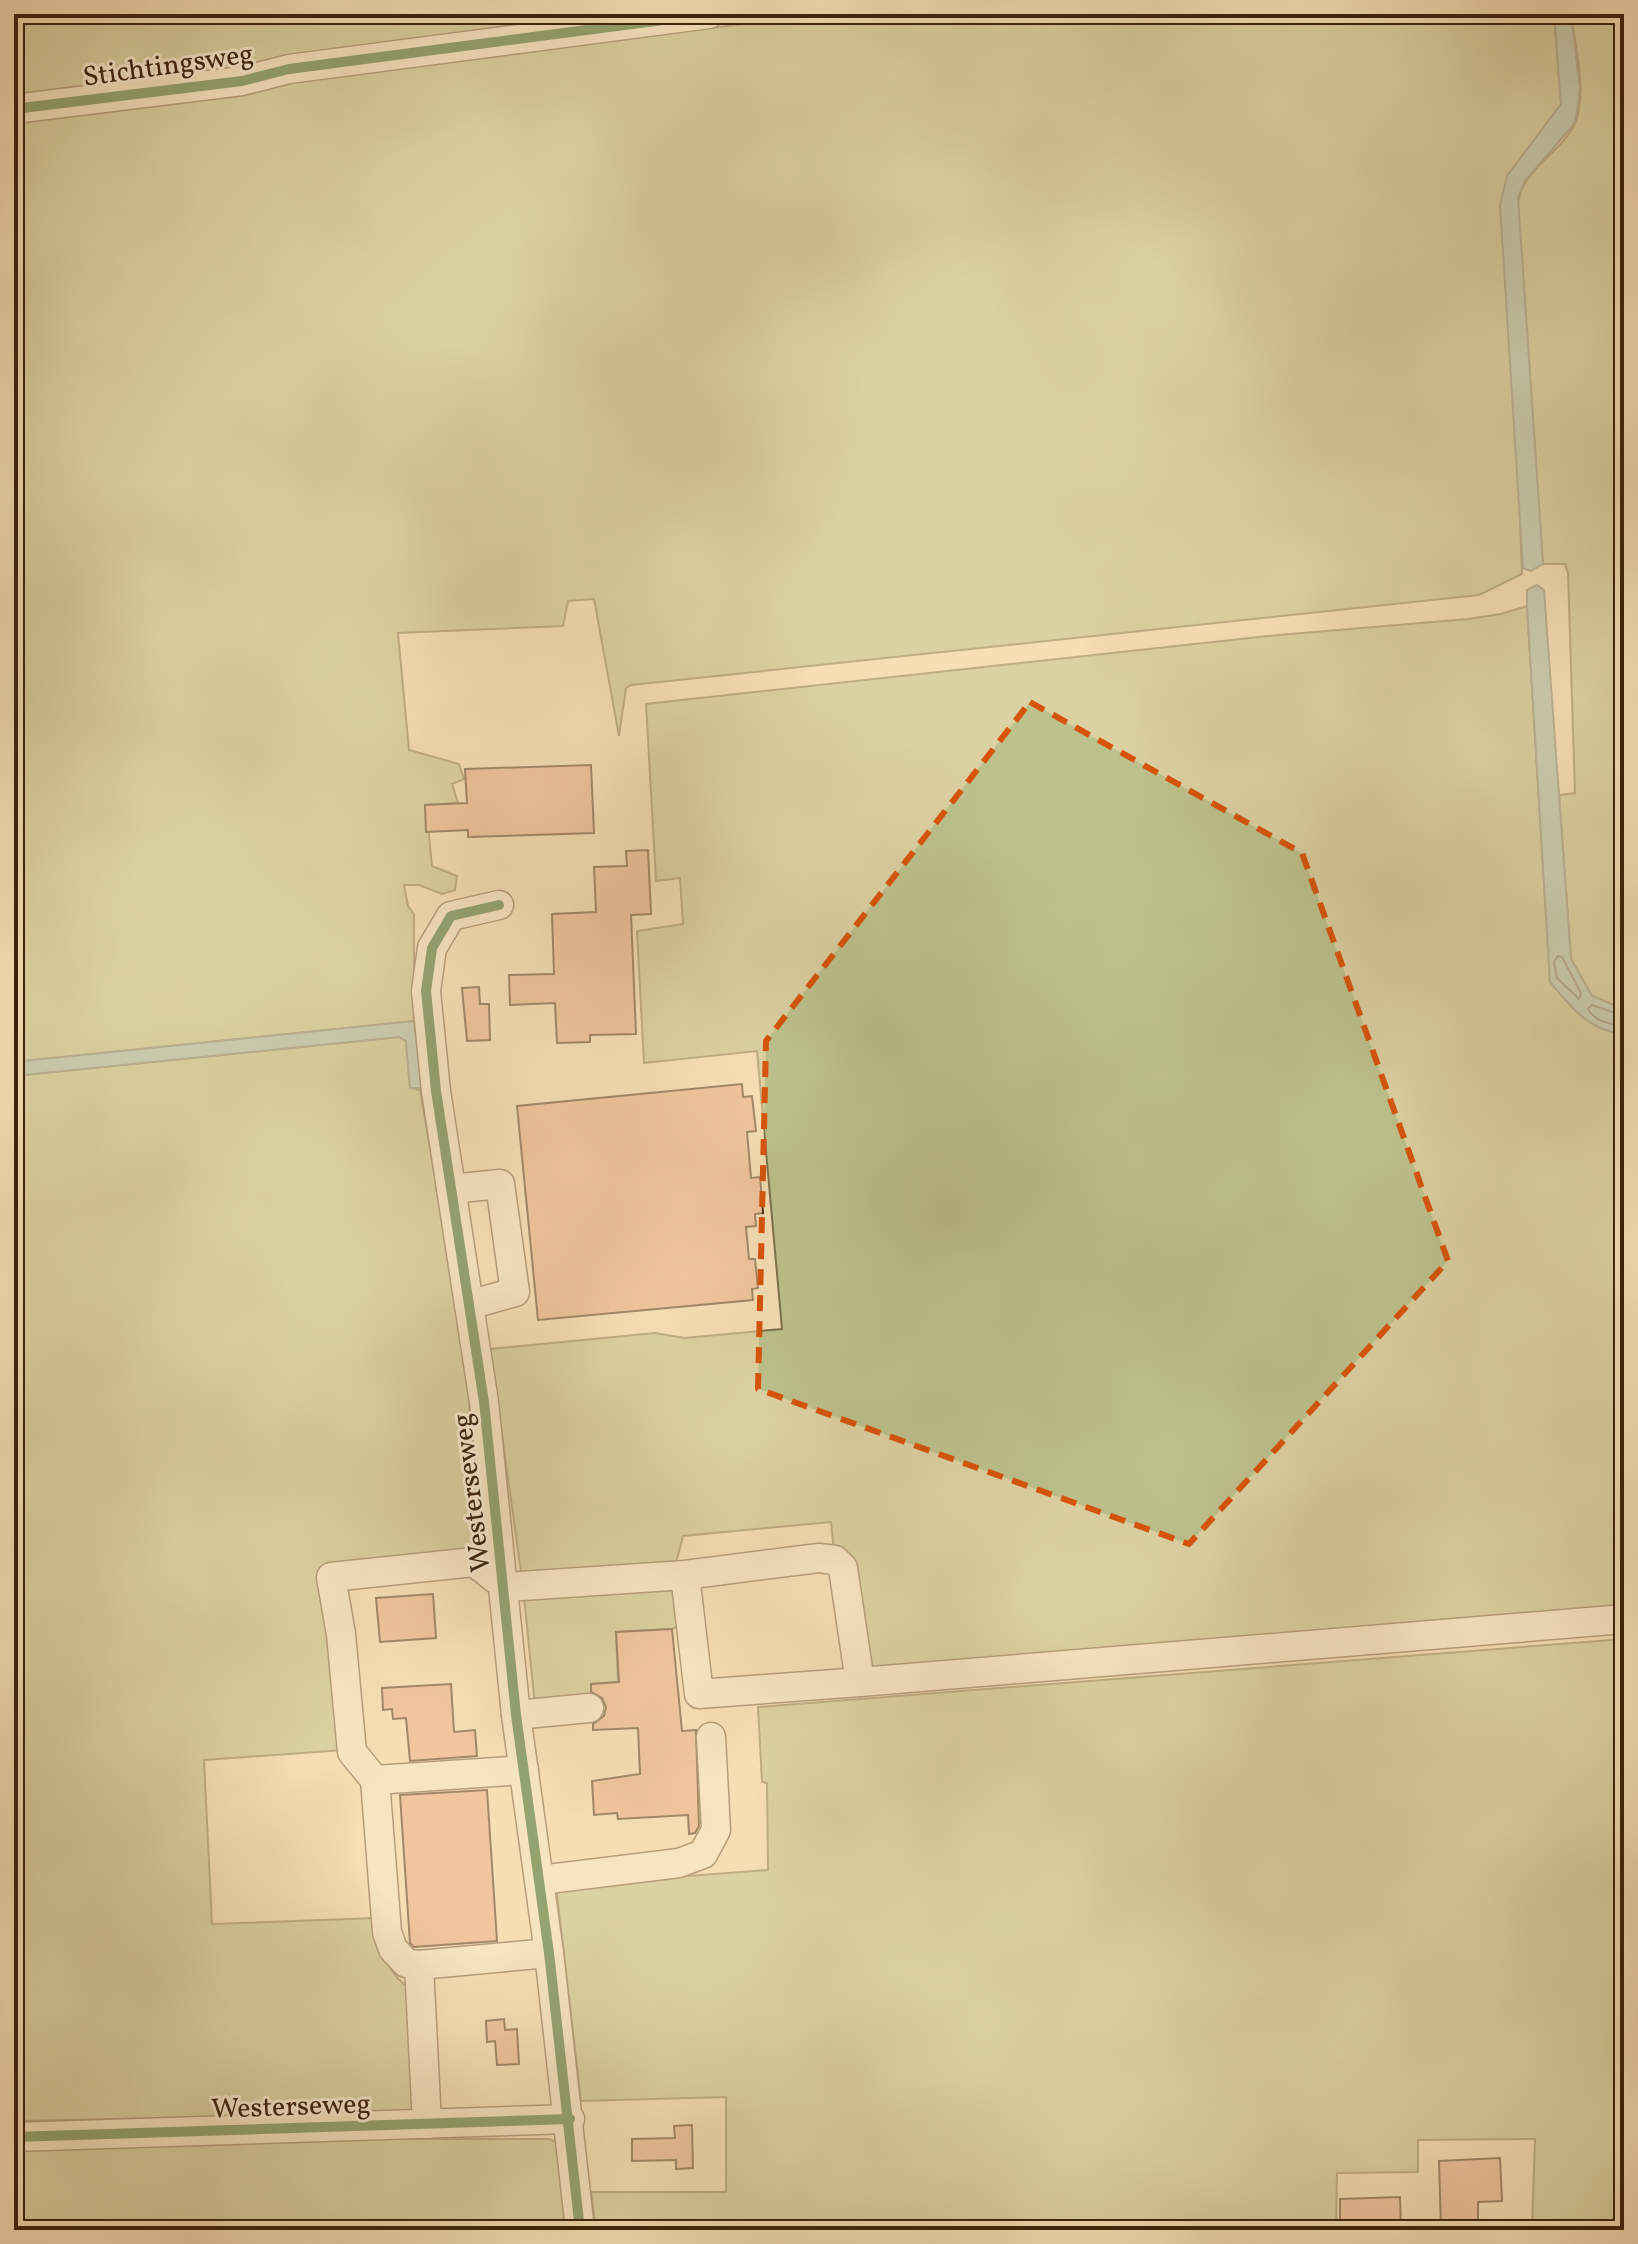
<svg xmlns="http://www.w3.org/2000/svg" width="1638" height="2244" font-family="Vollkorn,serif">
<style>
.green{fill:#bdc18c;stroke:#7c724c;stroke-width:2}
.water{fill:#9cbcb0;stroke:#757e6e;stroke-width:2}
.lines{fill:none;stroke-linecap:round;stroke-linejoin:round}
.shore{stroke:#6c6f5e;stroke-width:2}
.building{fill:#e9a686;stroke:#3b220c;stroke-width:2}
.minor-casing{stroke:#6a5136;stroke-width:31}
.minor{stroke:#f8eacf;stroke-width:28}
.cycleway-casing{stroke:#f8eacf;stroke-width:15}
.cycleway{stroke:#1b5e20;stroke-width:10}
.marked{fill:none;stroke:#d7540c;stroke-width:6;stroke-dasharray:16 10;stroke-linejoin:round}
.labels{text-anchor:middle;stroke-width:6;stroke-linejoin:round;paint-order:stroke}
.street-label{font-size:28px;fill:#3b220c;stroke:#f8eacf}
</style>
<rect width="100%" height="100%" fill="#f5deb5"/>
<filter id="stains"><feTurbulence type="fractalNoise" baseFrequency=".0025" numOctaves="4"/><feColorMatrix values="0 0 0 0 .2 0 0 0 0 .09 0 0 0 0 .02 0 0 0 .5 -.17"/></filter>
<radialGradient id="worn" r=".72"><stop offset=".6" stop-color="#630" stop-opacity="0"/><stop offset="1" stop-color="#630" stop-opacity=".3"/></radialGradient>
<!-- green -->
<g class="green">
<polygon points="14,14 666,14 14,98"/>
<polygon points="826,14 1554,14 1561,104 1507,176 1522,574 1479,595 631,685 626,688 619,736 594,599 568,601 563,626 398,633 409,750 459,764 464,779 452,784 458,803 426,805 432,866 457,876 455,890 442,894 419,885 404,885 408,906 414,914 414,1021 14,1062 14,117 273,82 302,82 327,74"/>
<path d="M1571,14H1624V1009L1592,996L1571,959L1559,795L1575,793L1568,573L1565,564H1543L1518,208C1518,169 1563,154 1576,121C1587,89 1575,47 1571,14Z"/>
<path d="M1527,606L1550,981C1571,1007 1589,1031 1624,1034V1618L877,1679L866,1665L834,1552L831,1522L683,1536L675,1567L522,1579L490,1349L655,1333L684,1338L782,1329L757,1051L644,1063L637,931L683,924L680,878L656,881L646,704L1268,636L1468,619L1501,614Z"/>
<path d="M399,1037L406,1041L410,1088L420,1090L470,1380L469,1407L485,1554L328,1568L343,1750L204,1760L212,1924L376,1918C382,1955 385,1972 416,1994L418,2113L14,2121V1076Z"/>
<polygon points="664,1582 679,1592 684,1624 672,1629 616,1632 618,1682 591,1684 591,1700 535,1706 524,1597"/>
<polygon points="1624,1639 1624,2230 1532,2230 1535,2139 1418,2140 1418,2172 1337,2173 1336,2230 596,2230 591,2192 726,2192 726,2097 581,2101 556,1886 768,1870 767,1783 762,1782 758,1707"/>
<polygon points="297,2139 550,2139 559,2144 573,2230 14,2230 14,2146"/>
</g>
<!-- water -->
<g class="water">
<polygon points="1554,14 1571,14 1580,90 1575,123 1525,181 1518,197 1543,564 1531,571 1523,568 1500,205 1507,176 1561,104"/>
<path d="M1537,585L1544,590L1571,959L1592,996L1624,1009V1034C1589,1031 1571,1007 1550,982L1527,606V590Z"/>
<polygon points="414,1021 423,1088 410,1088 406,1041 399,1037 14,1076 14,1062"/>
</g>
<g class="lines">
<!-- shore -->
<g class="shore">
<polygon points="1558,956 1562,957 1581,993 1579,999 1557,978 1554,962"/>
<path d="M1624,1016L1592,1005L1588,1009C1595,1022 1610,1024 1624,1026"/>
</g>
</g>
<!-- building -->
<g class="building">
<polygon points="591,765 594,833 468,837 468,830 426,832 425,805 467,803 465,769"/>
<polygon points="648,850 651,914 631,915 636,1034 590,1035 590,1042 557,1043 555,1003 510,1005 509,975 554,974 552,914 596,912 594,867 627,866 626,851"/>
<polygon points="479,987 480,1004 489,1004 490,1040 467,1041 462,988"/>
<polygon points="742,1084 743,1097 752,1096 756,1131 747,1132 751,1178 760,1177 763,1213 755,1214 756,1226 746,1227 749,1259 755,1259 758,1288 752,1289 753,1300 538,1320 517,1106"/>
<polygon points="433,1594 436,1638 380,1642 376,1598"/>
<polygon points="672,1629 682,1731 696,1730 699,1826 695,1833 689,1834 688,1815 618,1819 617,1813 594,1815 592,1781 640,1774 638,1728 593,1730 593,1724 604,1716 606,1707 602,1698 591,1692 591,1684 619,1682 616,1632"/>
<polygon points="451,1684 454,1732 475,1730 477,1756 410,1761 406,1718 393,1719 392,1709 383,1710 382,1688"/>
<polygon points="487,1790 497,1941 414,1947 410,1943 400,1795"/>
<polygon points="504,2019 505,2030 517,2029 519,2064 497,2065 495,2041 487,2042 486,2021"/>
<polygon points="692,2125 693,2168 676,2169 676,2160 632,2161 632,2139 675,2138 674,2126"/>
<polygon points="1500,2158 1502,2201 1478,2202 1478,2227 1441,2228 1439,2161"/>
<polygon points="1400,2197 1401,2230 1340,2230 1340,2199"/>
</g>
<g class="lines">
<!-- minor casing -->
<g class="minor-casing">
<g id="minor">
<polyline points="14,109 242,81 289,69 709,14"/>
<polyline points="499,905 451,916 432,948 426,991 436,1091 484,1402 516,1715 549,1953 580,2230"/>
<polyline points="451,1189 500,1184 515,1292 469,1305"/>
<polyline points="860,1682 1624,1619"/>
<polyline points="516,1715 589,1708"/>
<polyline points="375,1780 352,1752 341,1634 331,1577 474,1562 506,1587 685,1575 699,1694 860,1682 843,1568 835,1560 819,1558 685,1575"/>
<polyline points="540,1880 679,1863 703,1854 716,1830 711,1737"/>
<polyline points="419,1965 406,1963 393,1949 387,1932 375,1780 524,1770"/>
<polyline points="427,2124 419,1965 549,1953"/>
<polyline points="14,2137 570,2119"/>
</g>
</g>
<!-- minor -->
<use href="#minor" class="minor"/>
<!-- cycleway casing -->
<g class="cycleway-casing">
<g id="cycleway">
<polyline points="14,109 242,81 289,69 709,14"/>
<polyline points="499,905 451,916 432,948 426,991 436,1091 484,1402 516,1715 549,1953 580,2230"/>
<polyline points="14,2137 570,2119"/>
</g>
</g>
<!-- cycleway -->
<use href="#cycleway" class="cycleway"/>
</g>
<!-- marked area -->
<path d="M0 0H1638V2244H0ZM1030,702L1302,853L1448,1261L1189,1544L758,1389L766,1041Z" fill="#f5deb5" fill-opacity=".55" fill-rule="evenodd"/>
<path class="marked" d="M1030,702L1302,853L1448,1261L1189,1544L758,1389L766,1041Z"/>
<g class="labels">
<!-- street labels -->
<g class="street-label">
<text transform="translate(168 64) rotate(-8)" y="10">Stichtingsweg</text>
<text transform="translate(470 1493) rotate(-97)" y="10">Westerseweg</text>
<text transform="translate(291 2105) rotate(-2)" y="10">Westerseweg</text>
</g>
</g>
<!-- margin -->
<rect width="1638" height="2244" fill="none" stroke="#f5deb5" stroke-width="48"/>
<rect x="16" y="16" width="1606" height="2212" fill="none" stroke="#3b220c" stroke-width="4"/>
<rect x="24" y="24" width="1590" height="2196" fill="none" stroke="#3b220c" stroke-width="2"/>
<rect width="100%" height="100%" filter="url(#stains)"/>
<rect width="100%" height="100%" fill="url(#worn)"/>
</svg>
